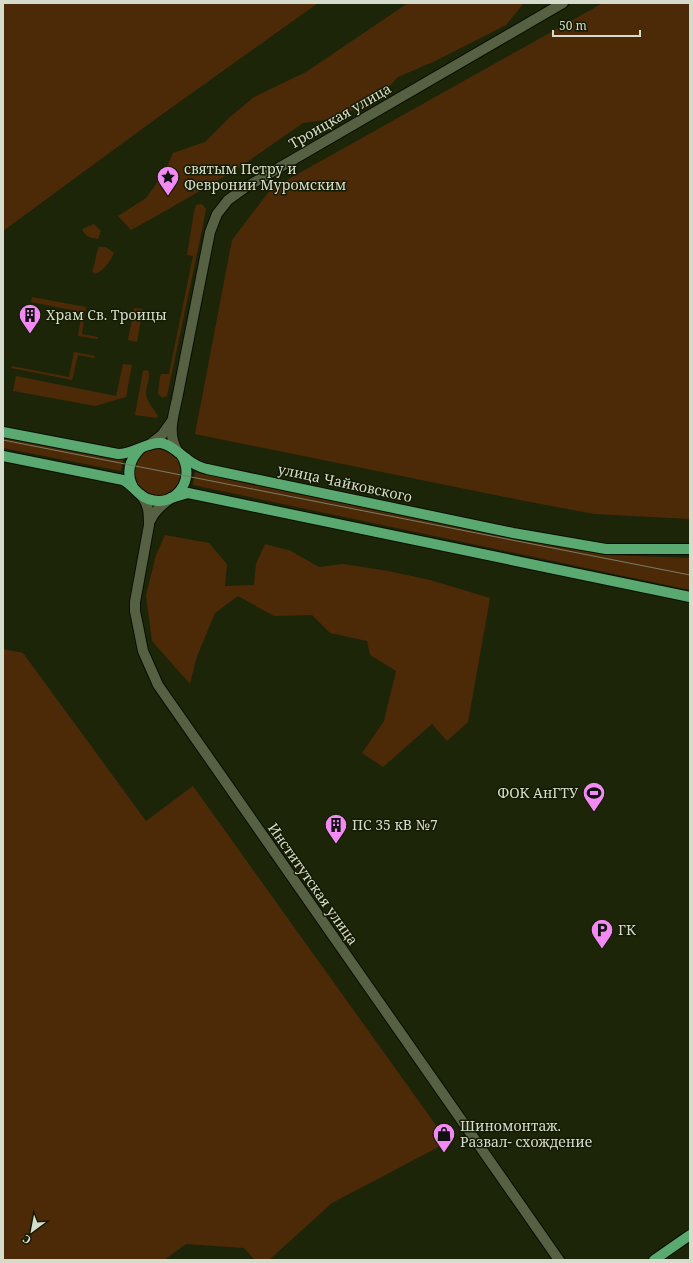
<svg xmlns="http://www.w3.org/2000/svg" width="693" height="1263" font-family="'Noto Serif',serif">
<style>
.green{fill:#4c2a08}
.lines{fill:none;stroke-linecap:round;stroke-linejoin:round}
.minor-casing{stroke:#080e00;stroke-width:12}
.major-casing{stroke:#080e00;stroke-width:12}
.minor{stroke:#566043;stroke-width:10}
.major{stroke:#5aa971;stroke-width:10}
.tram{stroke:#777e67;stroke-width:1}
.labels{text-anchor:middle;stroke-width:3;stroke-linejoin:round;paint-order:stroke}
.street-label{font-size:14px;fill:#d6dccc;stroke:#141b02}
.poi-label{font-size:14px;fill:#d6dccc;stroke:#141b02;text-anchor:start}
</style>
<rect width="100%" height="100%" fill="#1d2509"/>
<!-- green -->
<g class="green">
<polygon points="3,3 318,3 157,118 3,231"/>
<polygon points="408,3 524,3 506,25 435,61 398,77 377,100 331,119 303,123 234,171 167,210 131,230 118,216 146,198 164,173 173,153 205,142 230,117 254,97 306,72"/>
<polygon points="603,3 690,3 690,519 594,514 520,500 195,434 232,240 271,189"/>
<polygon points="200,204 203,205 206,209 203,225 167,396 162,398 158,393 160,377 161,374 169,374 193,256 187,255 194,212 196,205"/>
<path d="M94,224L101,231L98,239C90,238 85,236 82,229Z"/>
<path d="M99,247H106L114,253C110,262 104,270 95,274L92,271C96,263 95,255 99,247Z"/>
<polygon points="32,297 86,307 82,334 98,337 98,339 78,336 82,312 31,302"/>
<polygon points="134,308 143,309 137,342 128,340"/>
<polygon points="74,352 95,356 94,358 78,355 72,380 11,368 12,366 69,377"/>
<polygon points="123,364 132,365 126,397 95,406 13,391 16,376 116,396"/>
<path d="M147,370L149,372C150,379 146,386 146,394C147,402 154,409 158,416L157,418L135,415L143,371Z"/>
<polygon points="3,437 123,460 121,471 3,448"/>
<polygon points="161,447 179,457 184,478 171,495 155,498 137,487 133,467 144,450"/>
<polygon points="195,472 607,555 690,558 690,590 193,485"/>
<polygon points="165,535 209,543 227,564 225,586 254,585 256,564 265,544 291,551 319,567 343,564 388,571 430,580 490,598 468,722 447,741 432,724 383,767 362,753 384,721 396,671 370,655 367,641 330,633 312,615 274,616 238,596 215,613 196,659 190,684 152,641 146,595 156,555"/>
<polygon points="3,649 23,653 146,821 193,786 448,1142 332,1203 269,1260 255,1260 244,1248 186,1244 164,1260 3,1260"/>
</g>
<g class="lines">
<!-- minor casing -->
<g class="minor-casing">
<g id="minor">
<polyline points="149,445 162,435 172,421"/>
<path d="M178,452C167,435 173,417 177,399L210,232L217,214L228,200L246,187L563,3"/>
<path d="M141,495C149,505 149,513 149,525L135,602V611L143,651L158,685L559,1260"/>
<path d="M150,521C154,511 162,505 171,498"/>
</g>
</g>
<!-- major casing -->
<g class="major-casing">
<g id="major">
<path d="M3,432L118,454C134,454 146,442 161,443C172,445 178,453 187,459C193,464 199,467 207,469L513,533L606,549H690"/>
<path d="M3,456L123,480C133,485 138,496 148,499C175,509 196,480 182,456"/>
<path d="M133,487C126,474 129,460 140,449"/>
<polyline points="171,498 188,493 690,597"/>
<polyline points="654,1260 690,1235"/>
</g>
</g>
<!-- minor -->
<use href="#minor" class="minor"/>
<!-- major -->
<use href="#major" class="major"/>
<!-- tram -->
<polyline class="tram" points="3,440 690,575"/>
</g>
<!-- icons -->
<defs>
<g id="sight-pin" transform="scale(1.15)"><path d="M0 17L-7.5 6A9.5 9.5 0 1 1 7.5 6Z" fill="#f28af3" stroke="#141b02"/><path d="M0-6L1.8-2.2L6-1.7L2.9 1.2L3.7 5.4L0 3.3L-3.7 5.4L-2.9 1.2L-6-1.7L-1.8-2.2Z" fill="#111"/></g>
<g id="building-pin" transform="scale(1.15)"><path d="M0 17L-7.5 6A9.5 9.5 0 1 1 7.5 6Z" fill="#f28af3" stroke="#141b02"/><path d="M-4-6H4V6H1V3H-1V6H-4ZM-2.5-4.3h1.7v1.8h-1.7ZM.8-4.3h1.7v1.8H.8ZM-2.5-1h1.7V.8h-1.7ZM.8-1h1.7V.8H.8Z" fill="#111"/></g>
<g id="stadium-pin" transform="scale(1.15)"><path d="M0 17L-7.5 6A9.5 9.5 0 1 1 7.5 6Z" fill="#f28af3" stroke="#141b02"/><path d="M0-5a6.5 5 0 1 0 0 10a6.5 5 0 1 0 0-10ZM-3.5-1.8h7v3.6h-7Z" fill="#111"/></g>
<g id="parking-pin" transform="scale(1.15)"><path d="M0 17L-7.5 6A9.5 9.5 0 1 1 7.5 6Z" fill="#f28af3" stroke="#141b02"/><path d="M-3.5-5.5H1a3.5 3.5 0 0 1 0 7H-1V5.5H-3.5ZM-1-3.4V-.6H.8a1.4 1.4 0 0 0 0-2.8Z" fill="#111"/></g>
<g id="shop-pin" transform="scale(1.15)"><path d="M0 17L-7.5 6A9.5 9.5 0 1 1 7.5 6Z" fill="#f28af3" stroke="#141b02"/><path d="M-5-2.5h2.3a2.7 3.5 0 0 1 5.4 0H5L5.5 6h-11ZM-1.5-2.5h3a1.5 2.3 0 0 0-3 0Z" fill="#111"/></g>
</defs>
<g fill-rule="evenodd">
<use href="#sight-pin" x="168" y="177"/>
<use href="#building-pin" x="30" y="315"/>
<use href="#stadium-pin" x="594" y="793"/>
<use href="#building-pin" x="336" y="825"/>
<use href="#parking-pin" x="602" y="930"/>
<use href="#shop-pin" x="444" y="1134"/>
</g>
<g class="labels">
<!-- street labels -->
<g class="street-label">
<text transform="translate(340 116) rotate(-30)" y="5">Троицкая улица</text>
<text transform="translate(345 483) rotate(12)" y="5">улица Чайковского</text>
<text transform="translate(313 884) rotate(55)" y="5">Институтская улица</text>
</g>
<!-- poi labels -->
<g class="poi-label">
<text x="184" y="174">святым Петру и<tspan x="184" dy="16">Февронии Муромским</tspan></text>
<text x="46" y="320">Храм Св. Троицы</text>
<text x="578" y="798" text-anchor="end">ФОК АнГТУ</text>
<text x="352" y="830">ПС 35 кВ №7</text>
<text x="618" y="935">ГК</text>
<text x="460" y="1131">Шиномонтаж.<tspan x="460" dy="16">Развал- схождение</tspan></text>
</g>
</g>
<!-- border -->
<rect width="693" height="1263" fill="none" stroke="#d6dccc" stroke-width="8"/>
<!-- north arrow -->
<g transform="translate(32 1231) rotate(212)" stroke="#141b02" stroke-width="3" paint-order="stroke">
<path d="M0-3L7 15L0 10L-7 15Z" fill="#d6dccc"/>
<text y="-6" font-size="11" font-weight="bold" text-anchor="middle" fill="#d6dccc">С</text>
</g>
<!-- scale -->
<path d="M553 30v6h87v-6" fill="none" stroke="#d6dccc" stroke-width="2"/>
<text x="559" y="30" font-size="12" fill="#d6dccc" stroke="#141b02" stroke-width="3" paint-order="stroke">50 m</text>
</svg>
